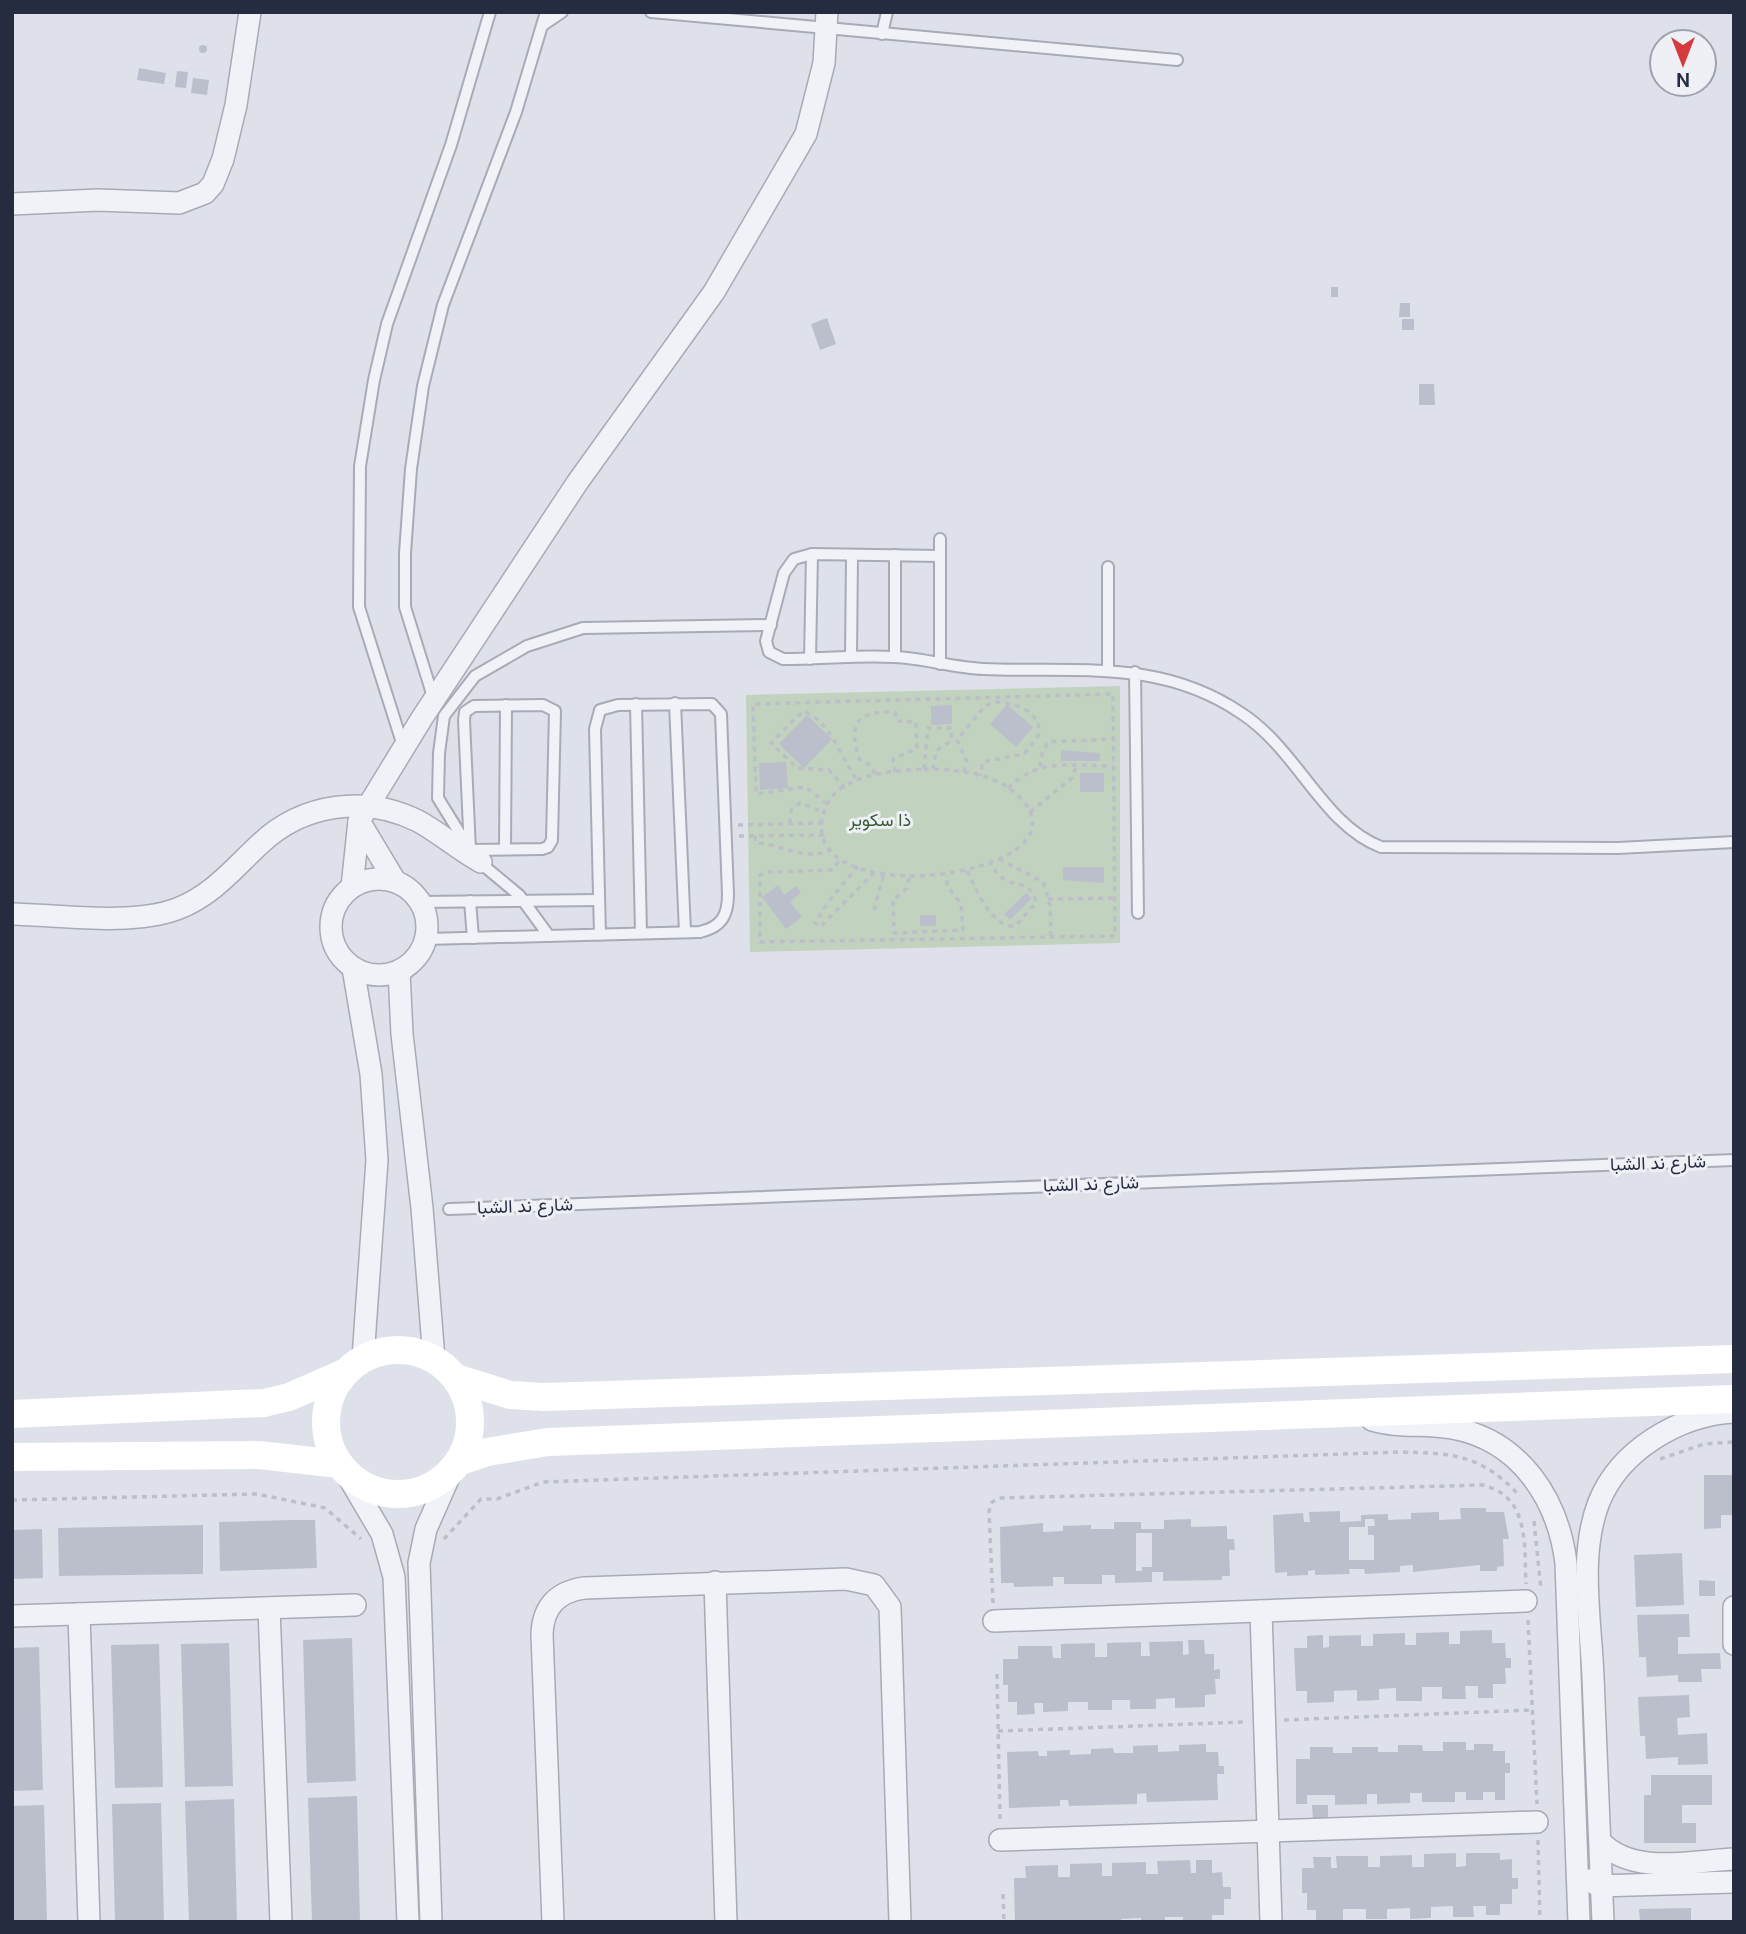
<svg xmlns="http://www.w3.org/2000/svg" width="1746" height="1934" font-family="'DM Sans',Vazirmatn,sans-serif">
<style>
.green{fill:#c1d3bf}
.building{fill:#bbbfcc;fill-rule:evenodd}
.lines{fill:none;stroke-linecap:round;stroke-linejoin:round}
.service-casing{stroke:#a7abb6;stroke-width:14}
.minor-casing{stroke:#a7abb6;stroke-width:24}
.path{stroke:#bcbfc7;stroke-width:3.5;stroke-dasharray:5 5;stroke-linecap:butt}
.service{stroke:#f1f2f7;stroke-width:10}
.minor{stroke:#f1f2f7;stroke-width:21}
.secondary{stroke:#fff;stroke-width:28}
.labels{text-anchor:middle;stroke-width:6;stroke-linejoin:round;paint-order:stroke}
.park-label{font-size:18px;fill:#355d33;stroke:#eef0f6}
.street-label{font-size:18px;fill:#262c40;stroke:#eef0f6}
</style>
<rect width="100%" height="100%" fill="#dee1e9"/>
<!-- green -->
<polygon class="green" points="1120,686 1120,943 750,952 746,695"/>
<!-- building -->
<g class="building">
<circle cx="203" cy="49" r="4"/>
<polygon points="139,68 166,73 164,84 137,80"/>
<polygon points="177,71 188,72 186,88 175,87"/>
<polygon points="193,78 209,80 207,95 191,93"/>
<rect x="1331" y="287" width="7" height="10"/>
<polygon points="1400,303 1410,303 1410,317 1399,317"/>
<polygon points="827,318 836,344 820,350 811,324"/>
<rect x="1402" y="319" width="12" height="11"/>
<polygon points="1419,384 1434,384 1435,405 1419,405"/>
<polygon points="1007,704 1033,727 1016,747 990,724"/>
<polygon points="952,705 952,724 931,725 931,706"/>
<polygon points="807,715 832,739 804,768 779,744"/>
<polygon points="1061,750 1100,753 1100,761 1061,761"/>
<polygon points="786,762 788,788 760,790 759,763"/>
<rect x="1080" y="773" width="24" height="19"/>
<polygon points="1063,867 1104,867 1104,883 1063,880"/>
<polygon points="778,885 784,895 796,886 801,893 790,902 802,917 786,929 762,897"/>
<polygon points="1026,893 1032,898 1010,920 1004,914"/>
<rect x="920" y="915" width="16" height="11"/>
<polygon points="1704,1475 1734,1475 1734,1515 1721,1515 1721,1528 1704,1529"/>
<path d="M1460,1508H1486V1512H1504L1509,1539H1503L1504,1566L1497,1567V1571H1480V1565L1413,1572V1565L1400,1566V1572L1365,1574L1364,1569H1349L1350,1574L1315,1575V1570L1308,1571V1575L1287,1576V1572L1275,1573L1273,1515L1303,1513L1304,1522H1310L1309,1512L1340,1511V1522L1361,1521V1515L1388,1514V1520L1411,1519V1513L1439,1512V1520L1461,1519ZM1365,1519H1374L1375,1526H1368V1535H1374V1560H1349V1527H1365Z"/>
<path d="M1191,1519V1527L1227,1526V1539H1234L1235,1550H1229L1230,1576H1222V1580L1163,1581V1572H1152V1582L1115,1583V1575H1102V1584H1064V1577H1053V1586L1014,1587V1583H1001L1000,1527L1043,1523V1532L1063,1531V1526L1091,1525V1529H1114V1522H1141V1529H1164V1520ZM1136,1533H1152V1567H1142V1571H1136Z"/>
<polygon points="292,1520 315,1520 317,1568 220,1571 219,1522"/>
<polygon points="203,1525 203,1574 59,1576 58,1528"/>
<polygon points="42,1529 43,1578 12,1579 12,1530"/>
<polygon points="1682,1553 1684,1605 1636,1607 1634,1555"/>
<polygon points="1699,1580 1715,1581 1715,1596 1699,1596"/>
<polygon points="1689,1614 1690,1637 1678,1637 1678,1654 1720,1653 1721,1669 1701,1669 1702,1682 1678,1682 1678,1675 1647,1677 1646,1657 1639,1657 1637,1615"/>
<polygon points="1492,1630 1492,1643 1505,1643 1506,1658 1511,1658 1511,1668 1505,1668 1506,1684 1493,1684 1493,1698 1478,1698 1478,1686 1465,1686 1466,1699 1442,1699 1442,1687 1422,1687 1422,1701 1396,1701 1396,1688 1379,1689 1379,1700 1357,1701 1357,1690 1334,1691 1334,1702 1307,1703 1307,1691 1296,1691 1294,1648 1307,1648 1307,1636 1323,1635 1323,1648 1329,1647 1329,1636 1361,1635 1361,1646 1373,1646 1373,1634 1405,1633 1405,1645 1416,1645 1416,1633 1449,1632 1449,1644 1460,1644 1460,1631"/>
<polygon points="352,1638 356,1781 307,1783 303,1640"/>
<polygon points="1188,1640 1204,1640 1205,1654 1214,1654 1214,1670 1220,1669 1220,1679 1215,1679 1216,1694 1205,1695 1205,1707 1175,1708 1175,1698 1156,1699 1156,1709 1130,1709 1130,1700 1112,1700 1112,1710 1088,1710 1088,1702 1068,1702 1068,1711 1043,1712 1043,1703 1034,1703 1035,1714 1017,1715 1017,1702 1008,1702 1008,1685 1003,1685 1003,1659 1018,1659 1018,1646 1052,1646 1053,1658 1061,1658 1061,1644 1095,1643 1095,1657 1107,1657 1107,1643 1141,1642 1141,1656 1150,1656 1149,1642 1183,1641 1183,1655 1189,1654"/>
<polygon points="229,1643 233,1786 185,1787 181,1644"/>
<polygon points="159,1644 163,1787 115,1788 111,1645"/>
<polygon points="39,1647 43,1790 12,1791 12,1648"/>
<polygon points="1689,1695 1690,1717 1677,1718 1678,1735 1707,1733 1708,1764 1678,1765 1678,1757 1646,1759 1645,1736 1640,1736 1638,1697"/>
<polygon points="1443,1742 1466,1742 1466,1750 1474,1750 1474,1744 1493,1744 1493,1751 1505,1751 1505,1763 1510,1763 1510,1773 1505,1773 1505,1800 1495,1800 1495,1792 1483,1792 1483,1800 1466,1800 1466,1792 1455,1792 1455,1802 1422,1802 1422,1793 1410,1793 1410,1803 1377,1804 1377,1794 1367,1794 1367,1804 1335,1805 1335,1795 1307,1795 1307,1804 1296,1804 1296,1759 1310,1759 1310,1747 1333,1747 1333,1753 1352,1753 1352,1747 1378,1747 1378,1752 1398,1752 1398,1745 1422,1745 1423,1751 1443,1751"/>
<polygon points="1206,1744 1206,1752 1218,1752 1219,1766 1224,1766 1224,1774 1217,1774 1218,1800 1147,1802 1146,1793 1137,1794 1137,1804 1069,1806 1068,1800 1060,1800 1060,1806 1009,1808 1007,1752 1038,1751 1039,1756 1047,1756 1047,1751 1070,1750 1070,1755 1091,1754 1091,1749 1113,1748 1114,1753 1133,1753 1133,1746 1158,1745 1158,1752 1179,1751 1179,1745"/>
<polygon points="1651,1775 1712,1775 1712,1805 1682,1805 1682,1823 1696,1823 1696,1843 1644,1843 1644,1795 1651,1795"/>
<polygon points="357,1796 360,1922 312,1922 308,1798"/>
<polygon points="234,1799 237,1922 189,1922 185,1801"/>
<polygon points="161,1803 164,1922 115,1922 112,1804"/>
<polygon points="44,1805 47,1922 12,1922 12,1806"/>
<polygon points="1312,1805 1328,1805 1328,1819 1313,1819"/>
<polygon points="1456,1853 1456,1867 1466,1866 1466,1853 1500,1853 1500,1860 1512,1859 1512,1878 1518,1878 1518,1889 1512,1889 1512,1904 1500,1904 1500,1915 1486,1915 1486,1906 1473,1906 1474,1917 1453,1917 1453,1906 1431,1907 1431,1918 1410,1919 1410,1908 1387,1909 1387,1919 1366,1919 1366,1909 1343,1909 1343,1921 1316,1921 1316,1910 1307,1910 1307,1893 1302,1893 1302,1868 1314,1868 1313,1857 1331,1857 1331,1868 1337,1868 1336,1856 1368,1856 1368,1867 1380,1867 1380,1856 1412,1855 1412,1867 1424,1867 1424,1854"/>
<polygon points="1190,1860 1191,1873 1196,1873 1196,1860 1212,1860 1212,1873 1222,1872 1223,1887 1231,1887 1231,1899 1224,1899 1224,1915 1212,1915 1212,1922 1183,1922 1183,1917 1165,1917 1165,1922 1141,1922 1141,1918 1121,1919 1121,1922 1015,1922 1014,1878 1026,1878 1025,1866 1058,1865 1058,1877 1070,1877 1070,1864 1102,1863 1102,1876 1112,1876 1112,1863 1146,1862 1146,1874 1158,1874 1157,1861"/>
<polygon points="1691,1908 1691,1922 1640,1922 1639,1909"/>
</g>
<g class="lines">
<!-- service casing -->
<g class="service-casing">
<g id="service">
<polyline points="651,12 1177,60"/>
<polyline points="543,25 562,12"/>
<polyline points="882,34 887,12"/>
<polyline points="940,539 940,664"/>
<polyline points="895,555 895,657"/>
<path d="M940,556L812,554L794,559L784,573L766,641L769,652L783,659C820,659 857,655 894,657C924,658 954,668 984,669C1077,673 1159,658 1241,713C1298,750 1322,824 1381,847L1618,848L1734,842"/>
<polyline points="1108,567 1108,671"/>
<polyline points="851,657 852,555"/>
<polyline points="810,659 812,554"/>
<polyline points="1135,672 1138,913"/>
<polyline points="434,700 405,607 405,553 411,469 423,386 443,305 516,112 546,12"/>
<polyline points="675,703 685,932"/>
<polyline points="636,704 641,933"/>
<polyline points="403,746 359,607 360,466 374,380 387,324 451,145 490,12"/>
<polyline points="505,849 506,705"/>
<polyline points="470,901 473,938"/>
<polyline points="420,902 599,900"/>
<polyline points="549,936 519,895 484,866 470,850 464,720 465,712 474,706 543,705 555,711 552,840 548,847 542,849 470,850 438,798 439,753 444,716 475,676 527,646 583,628 771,625"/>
<path d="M426,939L700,932C722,927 728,915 728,894L721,714L712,704L618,705L600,710L595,729L600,935"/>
<polyline points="449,1209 1734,1160"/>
</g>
</g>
<!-- minor casing -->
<g class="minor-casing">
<g id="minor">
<polyline points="12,204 98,200 179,203 205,193 213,184 223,159 236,105 250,12"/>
<polyline points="359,821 422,718 577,483 714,292 806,134 824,63 827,12"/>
<circle cx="379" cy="927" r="48"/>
<polyline points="352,887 359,821 395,881"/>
<path d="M12,914C61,915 131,926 177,909C213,895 233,869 260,844C303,803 366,795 418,821C440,833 459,850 481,862"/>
<polyline points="353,968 371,1074 377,1160 363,1358"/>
<polyline points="399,971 402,1034 422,1208 434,1359"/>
<path d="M1372,1420C1398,1428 1425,1423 1452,1428C1520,1440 1558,1499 1566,1563L1579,1922"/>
<polyline points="346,1473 382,1534 394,1577 408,1922"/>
<polyline points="715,1582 726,1922"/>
<polyline points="1734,1607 1734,1644"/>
<polyline points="269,1608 281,1922"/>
<polyline points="1261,1611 1271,1922"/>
<polyline points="79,1614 89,1922"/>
<polyline points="12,1616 355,1605"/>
<polyline points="994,1621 1526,1601"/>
<polyline points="1000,1840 1537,1822"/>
<path d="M1600,1841C1632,1876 1692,1861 1734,1859"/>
<polyline points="1590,1880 1598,1886 1734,1882"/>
<polyline points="431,1922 419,1563 426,1529 453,1468"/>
<path d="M553,1922L542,1634C543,1607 557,1592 584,1588L846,1579L874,1585L890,1607L900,1922"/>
<path d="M1603,1922C1600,1840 1597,1758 1593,1677C1591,1622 1578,1555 1599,1502C1620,1450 1679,1415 1734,1412"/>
</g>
</g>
<!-- path -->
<g class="path">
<polyline points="1040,767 1042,754 1048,742 1113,739"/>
<path d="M924,769C958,769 1000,773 1023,801C1090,879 785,917 825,809C838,773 893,771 924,769Z"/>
<polyline points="924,769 928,728 952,728 951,741 936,751 933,769"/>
<path d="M964,772L967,762L957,740L984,707L993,702C1011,701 1045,712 1038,736L1024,754L983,762L980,776"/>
<path d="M875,774L871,766L859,759C848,722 857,711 895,712L897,721L916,722L917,749L893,759L895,772"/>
<path d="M845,788L829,770L797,768L771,743L803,711C830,720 841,758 857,780"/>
<path d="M1008,788C1039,757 1073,766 1113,766"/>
<polyline points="827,804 806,787 756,794 753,704 1113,694 1115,936 760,942 760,875 768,872 832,870 841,858"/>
<polyline points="1030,812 1072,778 1076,766"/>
<polyline points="790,823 791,810 800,803 823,812"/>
<polyline points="738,825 822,823"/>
<polyline points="739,836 824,835"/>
<path d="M755,836L756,843C781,844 810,863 832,849"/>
<polyline points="999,859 1043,882 1050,905 1051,937"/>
<polyline points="858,866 829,901 815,923 820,927 875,872"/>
<path d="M967,871C976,888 991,928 1015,926L1036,903C1032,880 1015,888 1001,877C996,874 993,867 990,862"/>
<polyline points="909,878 907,888 893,900 894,933 963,930 961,904 947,886 947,875"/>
<polyline points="1048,899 1115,898"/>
<polyline points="874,910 884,874"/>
<polyline points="1660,1459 1704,1444 1734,1442"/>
<polyline points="12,1500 257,1494 325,1508 361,1539"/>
<polyline points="1534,1521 1541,1590"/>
<path d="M444,1539L481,1499H497L543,1482L1401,1452C1453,1453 1481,1455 1518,1494"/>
<path d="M993,1603L989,1511L992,1502L1001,1498L1483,1485C1530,1497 1524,1545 1526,1584"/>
<polyline points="1528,1620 1537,1804"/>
<polyline points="997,1674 1000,1820"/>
<polyline points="1284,1720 1533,1710"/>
<polyline points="998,1731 1245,1722"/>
<polyline points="1538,1840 1540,1922"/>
<polyline points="1003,1894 1004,1922"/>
</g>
<!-- service -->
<use href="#service" class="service"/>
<!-- minor -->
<use href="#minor" class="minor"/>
<!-- secondary -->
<g class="secondary">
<circle cx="398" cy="1422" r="72"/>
<polyline points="456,1378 510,1395 544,1397 1734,1359"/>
<polyline points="12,1414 264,1403 289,1397 344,1373"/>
<polyline points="12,1457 259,1455 339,1464"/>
<polyline points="458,1462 487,1452 548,1442 1734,1399"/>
</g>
</g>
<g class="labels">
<!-- park labels -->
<g class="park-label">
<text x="880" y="826">ذا سكوير</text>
</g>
<!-- street labels -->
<g class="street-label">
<text transform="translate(1658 1163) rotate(-2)" y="6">شارع ند الشبا</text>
<text transform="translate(1091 1184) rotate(-2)" y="6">شارع ند الشبا</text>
<text transform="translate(525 1206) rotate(-2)" y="6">شارع ند الشبا</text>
</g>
</g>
<!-- border -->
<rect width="1746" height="1934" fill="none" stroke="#262c40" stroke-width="28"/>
<!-- north arrow -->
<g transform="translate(1683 63) rotate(180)"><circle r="33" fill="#eef0f6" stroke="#9ea2ad" stroke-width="2"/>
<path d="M0-5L12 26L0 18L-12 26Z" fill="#d53b3c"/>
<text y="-10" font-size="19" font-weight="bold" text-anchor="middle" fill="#262c40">N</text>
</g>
</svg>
